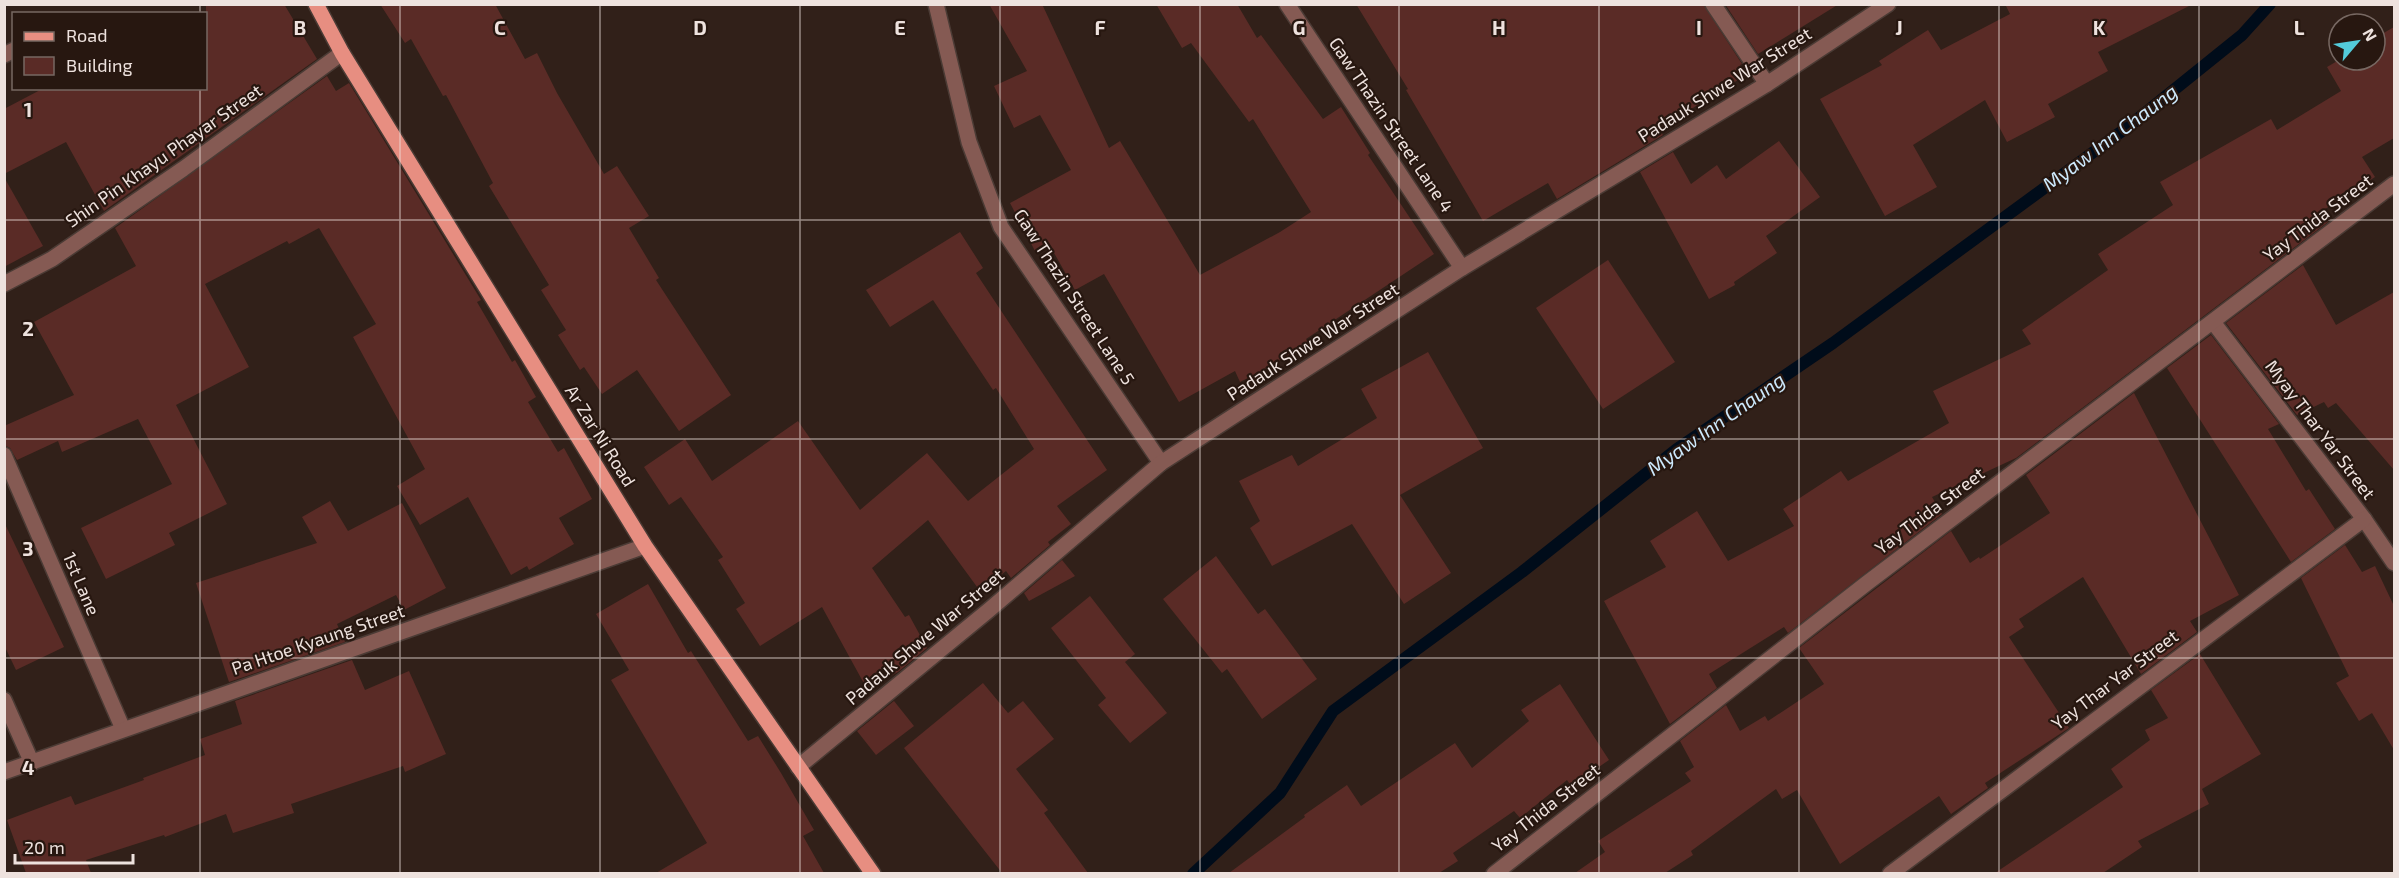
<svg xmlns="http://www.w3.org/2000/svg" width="2399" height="878" font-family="'Exo 2',sans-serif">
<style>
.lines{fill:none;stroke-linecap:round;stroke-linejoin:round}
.stream{stroke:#000c1a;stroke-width:12}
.building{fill:#5a2b26}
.minor-casing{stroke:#4b3b35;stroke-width:18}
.major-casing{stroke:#4b3b35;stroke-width:18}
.minor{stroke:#855a53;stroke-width:15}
.major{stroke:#e78e81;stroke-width:15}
.grid{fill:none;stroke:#eee2de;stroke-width:1.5;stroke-opacity:0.55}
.labels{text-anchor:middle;stroke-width:4.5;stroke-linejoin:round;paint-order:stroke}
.street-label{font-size:18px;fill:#eee2de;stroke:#271710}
.water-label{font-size:20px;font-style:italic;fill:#cde9fc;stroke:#271710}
.grid-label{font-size:20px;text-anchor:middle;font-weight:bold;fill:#eee2de;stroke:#271710;stroke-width:4.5;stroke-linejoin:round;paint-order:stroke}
</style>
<rect width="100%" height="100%" fill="#312019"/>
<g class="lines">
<!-- stream -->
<polyline class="stream" points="1193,874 1280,793 1333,711 1522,572 1677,449 1833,343 2129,126 2242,35 2270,4"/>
</g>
<!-- building -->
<g class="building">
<polygon points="206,4 284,4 317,59 104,211 66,142 4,174 4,109 44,88 206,88"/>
<polygon points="380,4 495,4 525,59 537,53 557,93 604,174 617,166 649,216 629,228 659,278 656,280 731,395 679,431 637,370 602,394 584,367 580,370 558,335 566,330 541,290 549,285 489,186 493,183 446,95 443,96 411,39 405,43"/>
<polygon points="989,4 1042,4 1109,148 1120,141 1200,275 1280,232 1311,212 1253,119 1249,122 1191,43 1182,48 1156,4 1237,4 1257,38 1261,35 1323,119 1341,107 1370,153 1368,155 1434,254 1306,339 1309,344 1273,364 1274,365 1240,382 1235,371 1179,402 1104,274 1075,290 1049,244 1035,251 1010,203 1071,170 1040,115 1014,128 994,86 1027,71"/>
<polygon points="1356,4 1703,4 1742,64 1740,65 1746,75 1659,129 1663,135 1557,199 1548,183 1483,221 1406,90 1408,89"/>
<polygon points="1725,4 1839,4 1758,54"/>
<polygon points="2005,4 2193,4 2098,52 2108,71 2048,104 2055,117 2007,142 1985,100 1913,145 1937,187 1885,216 1820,99 1882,65 1879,61 1928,30 1941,50 2010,14"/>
<polygon points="2394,27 2394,138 2362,157 2375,177 2322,211 2328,222 2016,458 1932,497 1942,514 1788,633 1784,627 1709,674 1717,688 1670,724 1604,601 1666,567 1650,541 1697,511 1728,561 1794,526 1783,509 1841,471 1848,481 1949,423 1933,391 2031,344 2022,330 2108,270 2098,254 2173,205 2160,182 2271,119 2277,130 2341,91 2327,67 2339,60 2375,60 2375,38"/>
<polygon points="327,76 336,91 349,83 481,300 477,302 512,362 515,360 536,397 528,402 558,452 564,448 592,499 559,518 574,544 529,570 527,566 511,575 468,497 420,525 397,486 425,469 353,337 376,324 319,228 289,244 287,241 205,284 249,367 176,405 227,504 169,533 175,545 106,579 81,528 172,484 138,419 62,452 58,441 17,460 10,448 4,445 4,426 74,395 34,322 136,266 115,228"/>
<polygon points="1779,141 1820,197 1766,236 1777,253 1734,282 1735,285 1709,299 1640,172 1673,152 1691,184 1717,165 1726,179"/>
<polygon points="4,177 43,246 4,267"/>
<polygon points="960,232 983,268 976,273 1107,470 1057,506 1071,524 1048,542 1050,545 1011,578 1006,571 980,591 928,520 872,568 905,617 909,615 927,648 898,672 867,689 822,607 760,646 736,609 745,603 718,560 723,557 681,497 669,505 644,467 685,439 712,481 798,421 860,510 927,453 968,501 1034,449 996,388 993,390 933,300 890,327 866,290"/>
<polygon points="1608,260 1675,362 1603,409 1536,308"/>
<polygon points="2303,265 2336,325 2394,292 2394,470 2336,403 2328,408 2324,402 2297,415 2226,323"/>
<polygon points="2211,335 2279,424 2268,429 2306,491 2309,489 2335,529 2291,562 2167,368"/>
<polygon points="1428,352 1483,448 1400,495 1451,573 1404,604 1352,524 1272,566 1250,528 1260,521 1239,481 1292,455 1298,466 1377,418 1361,389"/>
<polygon points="2134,393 2239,595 2190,621 2197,632 2141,674 2083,577 2019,619 2024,627 2009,637 2069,728 1985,783 1988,788 1951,814 1939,796 1840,864 1797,790 1782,799 1776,789 1691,851 1693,855 1665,873 1575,873 1605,852 1598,841 1691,781 1685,773 1694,767 1680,741 1726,705 1740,731 1765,716 1768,721 1824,684 1799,648 1873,591 1951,531 1970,563 1979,557 1980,559 2050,513 2026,475"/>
<polygon points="330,501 348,531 402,503 446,588 404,610 396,595 337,624 345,642 229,682 196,583 317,543 302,517"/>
<polygon points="4,522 64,647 16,670 4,645"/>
<polygon points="2345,545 2362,572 2375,566 2394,606 2394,750 2372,713 2359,721 2336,683 2349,676 2301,578"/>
<polygon points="1216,556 1258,614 1265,609 1317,679 1262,719 1227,669 1222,673 1163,599"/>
<polygon points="1062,560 1075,576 1029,601 1024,593"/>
<polygon points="648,584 688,653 691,651 748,741 758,736 781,773 814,830 803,836 824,873 656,873 707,843 611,680 629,670 596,614"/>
<polygon points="1090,596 1135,654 1125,662 1167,713 1130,743 1098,705 1106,698 1051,628"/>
<polygon points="2200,654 2261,754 2202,789 2209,804 2138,841 2142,847 2103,873 1995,873 2123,787 2111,769 2150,740 2145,730 2168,718 2151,690"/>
<polygon points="352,660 365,690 409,671 446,754 405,772 403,766 291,804 294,813 233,833 226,814 165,837 164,835 86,860 91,873 26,873 7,820 71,796 75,805 144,780 143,778 205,755 200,739 242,724 235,701"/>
<polygon points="983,683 1008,713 1023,701 1054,739 1016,769 1048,810 1044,813 1088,873 1002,873 904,748"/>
<polygon points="1560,684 1609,760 1571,786 1567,780 1520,818 1514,811 1453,853 1458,861 1439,873 1229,873 1305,817 1304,815 1347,785 1361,806 1455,743 1472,768 1529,721 1521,710"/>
<polygon points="894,701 914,726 876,755 857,731"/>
</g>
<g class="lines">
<!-- minor casing -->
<g class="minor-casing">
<g id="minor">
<polyline points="936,4 969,142 1001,227 1161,463"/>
<polyline points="1287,4 1462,268"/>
<polyline points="1713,4 1767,84"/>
<polyline points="4,55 14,50"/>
<polyline points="4,284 52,259 183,169 342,53"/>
<polyline points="2213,322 2364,519 2394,563"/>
<polyline points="4,455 123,729"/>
<polyline points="4,700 32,763"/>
<polyline points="798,767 989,610 1161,463 1462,268 1767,84 1888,4"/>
<polyline points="4,772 645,546"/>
<polyline points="1494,874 1867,583 2394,184"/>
<polyline points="1890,874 2364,519"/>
</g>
</g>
<!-- major casing -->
<g class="major-casing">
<polyline id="major" points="316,4 342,53 645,546 873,874"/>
</g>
<!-- minor -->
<use href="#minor" class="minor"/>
<!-- major -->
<use href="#major" class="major"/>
</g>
<!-- grid -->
<path class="grid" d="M200,4V14M400,4V874M600,4V874M800,4V874M1000,4V874M1200,4V874M1399,4V874M1599,4V874M1799,4V874M1999,4V874M2199,4V874M200,88V874M4,220H2394M4,439H2394M4,658H2394"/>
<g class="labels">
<!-- street labels -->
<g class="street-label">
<text transform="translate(1725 85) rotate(-32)" y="6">Padauk Shwe War Street</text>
<text transform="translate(1391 125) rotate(56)" y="6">Gaw Thazin Street Lane 4</text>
<text transform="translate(164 156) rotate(-35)" y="6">Shin Pin Khayu Phayar Street</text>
<text transform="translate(2318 218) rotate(-37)" y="6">Yay Thida Street</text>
<text transform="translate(1074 297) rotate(57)" y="6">Gaw Thazin Street Lane 5</text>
<text transform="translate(1313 342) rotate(-33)" y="6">Padauk Shwe War Street</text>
<text transform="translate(2320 430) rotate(53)" y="6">Myay Thar Yar Street</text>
<text transform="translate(600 436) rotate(58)" y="6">Ar Zar Ni Road</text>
<text transform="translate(1930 511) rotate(-37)" y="6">Yay Thida Street</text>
<text transform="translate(81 584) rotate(67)" y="6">1st Lane</text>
<text transform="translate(925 637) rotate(-40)" y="6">Padauk Shwe War Street</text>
<text transform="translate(318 640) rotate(-19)" y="6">Pa Htoe Kyaung Street</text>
<text transform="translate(2115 680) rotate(-37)" y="6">Yay Thar Yar Street</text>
<text transform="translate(1546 808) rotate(-38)" y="6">Yay Thida Street</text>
</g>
<!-- water labels -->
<g class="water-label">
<text transform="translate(2110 138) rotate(-37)" y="7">Myaw Inn Chaung</text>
<text transform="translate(1716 424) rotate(-35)" y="7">Myaw Inn Chaung</text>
</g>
</g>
<g class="grid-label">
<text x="300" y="35">B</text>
<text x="500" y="35">C</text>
<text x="700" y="35">D</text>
<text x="900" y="35">E</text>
<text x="1100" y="35">F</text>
<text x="1299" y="35">G</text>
<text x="1499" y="35">H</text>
<text x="1699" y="35">I</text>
<text x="1899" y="35">J</text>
<text x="2099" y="35">K</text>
<text x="2299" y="35">L</text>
<text x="28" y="117">1</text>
<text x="28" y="336">2</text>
<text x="28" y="556">3</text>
<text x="28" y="775">4</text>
</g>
<!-- border -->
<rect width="2399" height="878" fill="none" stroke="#eee2de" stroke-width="12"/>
<!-- legend -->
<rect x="12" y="12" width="195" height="78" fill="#271710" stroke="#776862" stroke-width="1.5"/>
<rect x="24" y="32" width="30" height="9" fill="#e78e81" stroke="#776862" stroke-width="1.5"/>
<text x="66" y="42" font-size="18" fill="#eee2de">Road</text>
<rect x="24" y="57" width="30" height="18" fill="#5a2b26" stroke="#776862" stroke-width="1.5"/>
<text x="66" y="72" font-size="18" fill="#eee2de">Building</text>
<!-- north arrow -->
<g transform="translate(2357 42) rotate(61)"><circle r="28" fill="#271710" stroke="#776862" stroke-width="1.5"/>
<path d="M0-4.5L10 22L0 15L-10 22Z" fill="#53cbda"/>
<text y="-9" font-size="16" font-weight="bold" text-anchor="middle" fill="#eee2de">N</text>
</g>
<!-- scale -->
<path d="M15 854v9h118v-9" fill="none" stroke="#eee2de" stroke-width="3"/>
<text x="24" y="854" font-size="18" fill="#eee2de" stroke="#271710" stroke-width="4.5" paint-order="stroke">20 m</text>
</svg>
